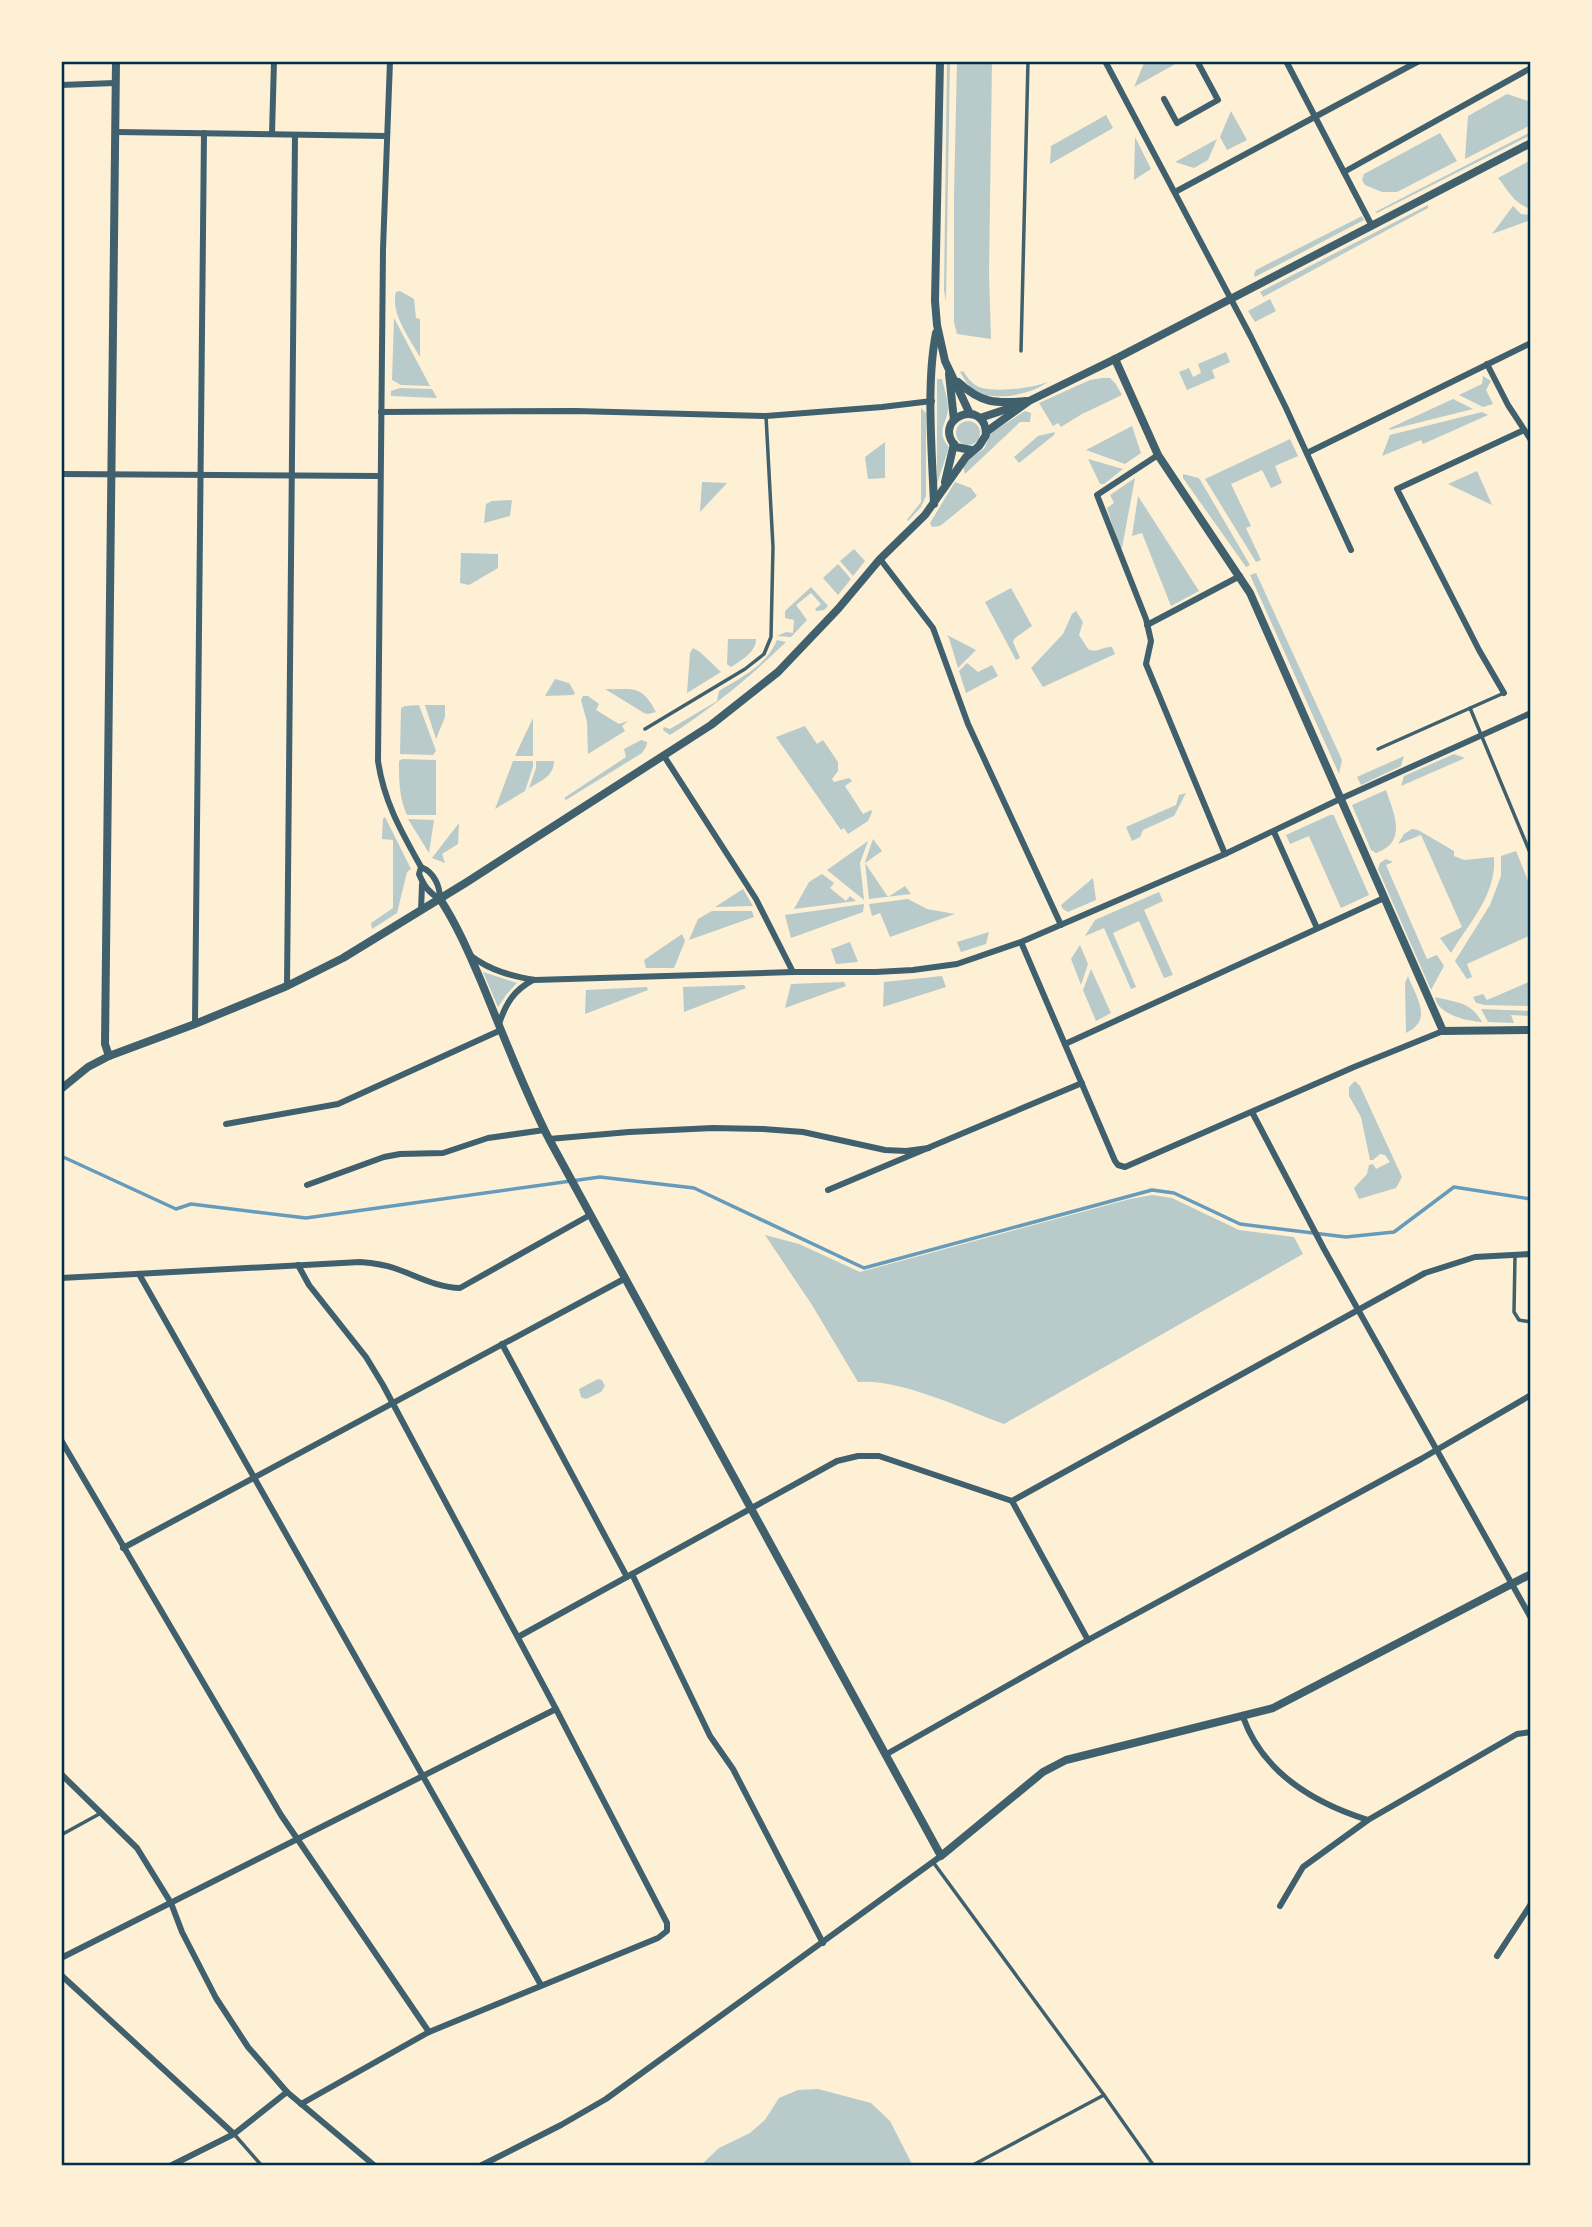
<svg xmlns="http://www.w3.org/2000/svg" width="1592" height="2227" font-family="Montserrat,sans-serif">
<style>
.green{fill:#b9caca}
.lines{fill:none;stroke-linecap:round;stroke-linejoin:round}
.stream{stroke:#669bbc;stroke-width:3.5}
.service{stroke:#3f606c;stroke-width:3.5}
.minor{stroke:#3f606c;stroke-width:6}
.tertiary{stroke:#3f606c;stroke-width:8}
.neatline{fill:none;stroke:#003049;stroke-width:2.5}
</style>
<rect width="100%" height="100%" fill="#fdf0d5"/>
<!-- green -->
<g class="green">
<polygon points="947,61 950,61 946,301 944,290"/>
<polygon points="957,61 992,61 989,273 991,339 957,334 954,322 954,196"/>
<polygon points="1145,61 1177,63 1134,87"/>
<polygon points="1507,94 1531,102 1531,125 1465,159 1468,116"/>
<polygon points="1231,111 1247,140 1227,150 1220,137"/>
<polygon points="1106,115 1113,128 1050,164 1051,146"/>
<polygon points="1531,132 1531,135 1377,213 1375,212"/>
<polygon points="1440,133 1457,161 1397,192 1382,192 1365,185 1362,180 1364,174"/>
<polygon points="1135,137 1151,169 1134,180"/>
<polygon points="1217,139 1208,160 1194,168 1175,162"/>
<path d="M1531,160V209C1515,205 1508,190 1498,178Z"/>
<polygon points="1428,205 1428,208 1263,297 1260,292"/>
<polygon points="1513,206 1521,214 1531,215 1531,220 1492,234"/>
<polygon points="1362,216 1364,220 1255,277 1254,274 1256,270"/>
<path d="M400,291L414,299L416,318L420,319V357C410,339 390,313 396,292Z"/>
<polygon points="1270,299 1276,311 1255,322 1248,311"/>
<polygon points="394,318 430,386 401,385 392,380"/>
<polygon points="1226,352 1230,362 1212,370 1215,378 1187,390 1179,372 1189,368 1193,377 1201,373 1198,364"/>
<path d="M963,371C967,377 972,384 979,387C996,393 1032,388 1048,382C1030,395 992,403 973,389C967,385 964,378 960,372Z"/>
<polygon points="1483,376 1491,381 1486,390 1493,404 1483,407 1459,395 1482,384"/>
<polygon points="1102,378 1110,378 1115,383 1122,395 1082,414 1061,427 1058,423 1053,426 1039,403 1090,380"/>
<path d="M937,379H942C944,388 948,399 948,409C947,424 935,431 949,447L937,484Z"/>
<polygon points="400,388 432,389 437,398 391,396 391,391"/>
<polygon points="1453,399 1473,409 1389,430 1390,428"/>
<polygon points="921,408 926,413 926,496 921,507 908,521 907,520 921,502"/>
<polygon points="1025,411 1031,413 1030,422 1020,422 965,474 963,466 972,456 984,449 991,433"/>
<polygon points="1482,412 1488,415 1423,444 1421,440 1382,456 1390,435"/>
<circle cx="968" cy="433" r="12"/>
<polygon points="1132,426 1141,453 1125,464 1086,450"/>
<polygon points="1055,432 1054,435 1019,463 1014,457 1038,436"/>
<polygon points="1290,439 1298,456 1275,466 1282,483 1271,488 1262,470 1231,484 1251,526 1246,528 1261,560 1256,562 1205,479"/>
<polygon points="885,442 885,478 868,479 865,457"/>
<polygon points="1088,459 1123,469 1104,484 1100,484"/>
<polygon points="1477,471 1492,505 1448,484"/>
<polygon points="1183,474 1199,478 1250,565 1246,567 1183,478"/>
<polygon points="1135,478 1122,548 1120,549 1107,508 1114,503 1110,495"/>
<polygon points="702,482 727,483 700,512"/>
<polygon points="955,482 971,488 977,496 940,526 932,527 930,523"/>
<polygon points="1138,496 1199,591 1171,606 1142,533 1132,536"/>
<polygon points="512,500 510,516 484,523 486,504 492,501"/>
<polygon points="854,549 865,561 853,576 840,561"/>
<polygon points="461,553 498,554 498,568 469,585 460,583"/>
<polygon points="838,564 851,579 838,595 823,578"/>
<polygon points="1256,573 1342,760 1339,774 1250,575"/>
<polygon points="811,587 828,606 824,610 816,611 815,609 821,604 811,593 796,605 807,620 791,637 777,636 786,632 793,633 794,620 785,618 785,611"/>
<polygon points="1011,588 1032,626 1015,638 1013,642 1020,658 1016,660 985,602"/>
<path d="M1076,611L1083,622L1079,635L1088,649C1096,654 1103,646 1112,647L1115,654L1043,687L1031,668L1063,634L1072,614Z"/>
<polygon points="947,635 976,650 958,668 949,638"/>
<path d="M728,639H756C756,652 742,660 731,667L727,664Z"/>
<path d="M777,640L786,642C750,677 712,708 670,735L663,730L664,727L670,729L717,701L719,691C742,677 766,666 777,640Z"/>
<polygon points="693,648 700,652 721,672 687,693 690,653"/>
<polygon points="967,663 978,672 992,665 998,676 966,693 959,671"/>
<polygon points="555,679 569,683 575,693 573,695 545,696"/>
<path d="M605,689C634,690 641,684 656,712L648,714L644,713Z"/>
<polygon points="583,696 588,696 599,704 596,710 619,724 628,721 622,726 625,731 588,754 587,722 581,700"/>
<polygon points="419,705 436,751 433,755 400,754 401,708 405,706"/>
<polygon points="425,705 445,705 445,717 436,739"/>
<polygon points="533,718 533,756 515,756"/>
<polygon points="805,726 817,744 823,740 838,762 838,771 832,779 834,782 849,778 852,781 845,786 863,814 871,810 872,812 868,821 848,834 844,828 841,830 776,737"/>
<polygon points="641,740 647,742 646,747 642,753 566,800 564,798 626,757 624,749"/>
<polygon points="1454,754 1465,758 1401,786 1404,776"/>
<polygon points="1404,756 1401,766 1361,785 1357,777"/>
<path d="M402,759L436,760V815H407C399,798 399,780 399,761Z"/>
<polygon points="513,761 533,761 533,767 525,791 495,809"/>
<path d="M536,761H554C554,776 541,781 529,788L536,768Z"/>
<path d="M1386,790C1394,814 1408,842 1376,853L1371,850L1352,805Z"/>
<polygon points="1186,793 1174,816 1143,830 1140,837 1132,841 1126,827 1176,805 1179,795"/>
<polygon points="1330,815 1334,815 1335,818 1369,895 1341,908 1309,836 1290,844 1286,835"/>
<polygon points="385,817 411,869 407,872 397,913 372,929 371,923 393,908 393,840 382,839 383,819"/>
<polygon points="408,819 434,820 429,853"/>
<polygon points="459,823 458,844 442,854 445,863 432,858"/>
<path d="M1412,829L1418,830L1454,851V856L1464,860L1494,857C1497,894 1469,923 1451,953L1440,938L1462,927L1421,835L1398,844L1404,834Z"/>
<polygon points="873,839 882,851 865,863 888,897 905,886 911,894 869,899 865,862"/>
<polygon points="868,841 860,863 864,900 827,870"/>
<polygon points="1516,851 1531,888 1531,935 1467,964 1472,977 1467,979 1455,961 1490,905 1501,876 1501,856"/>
<polygon points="1386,859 1393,862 1386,865 1427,959 1437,955 1444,966 1431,990 1378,869 1380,863"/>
<polygon points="822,874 834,883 830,888 846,901 850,896 856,901 794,909 809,882"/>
<polygon points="1093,878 1096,900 1068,912 1063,909 1061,905"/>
<polygon points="743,889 753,906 715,907"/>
<polygon points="1159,892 1163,901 1144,910 1173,975 1164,978 1139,921 1113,933 1136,987 1131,989 1104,928 1085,936 1095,920"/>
<polygon points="908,899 927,909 955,914 890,937 880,913 872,916 869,904"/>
<polygon points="864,904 863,912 791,938 785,915"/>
<polygon points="712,911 752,911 754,917 689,940 698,919"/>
<polygon points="989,932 986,944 961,952 957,942"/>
<polygon points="682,934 685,941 674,968 646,968 644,960"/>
<polygon points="850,942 858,962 836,964 831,949"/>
<polygon points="1080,945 1088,964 1081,985 1071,959"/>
<polygon points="1091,969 1111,1013 1096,1021 1083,990"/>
<polygon points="483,972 517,983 506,995 498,1007"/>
<polygon points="942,976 946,987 883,1007 884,982"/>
<path d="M1408,976C1416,998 1434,1019 1406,1033L1405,983Z"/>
<polygon points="1531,981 1531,1006 1485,1005 1476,1003 1473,997 1483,994 1487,1000"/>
<polygon points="844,982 846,986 785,1008 791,984"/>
<polygon points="744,985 746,988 684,1012 683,987"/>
<polygon points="647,987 648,990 585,1014 586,990"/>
<path d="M1435,997C1457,1003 1470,1001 1482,1022C1466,1021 1437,1014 1435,997Z"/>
<polygon points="1481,1009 1531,1011 1531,1016 1511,1015 1514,1023 1488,1022"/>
<polygon points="1355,1081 1360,1086 1402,1177 1396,1188 1359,1199 1354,1188 1367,1174 1369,1165 1373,1164 1376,1169 1390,1162 1385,1155 1380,1154 1373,1160 1370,1160 1361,1117 1349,1096 1349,1087"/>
<path d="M1152,1195L1172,1198L1239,1230L1294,1237L1303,1254L1004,1424C963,1409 900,1378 858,1382L812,1305L765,1235L799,1244L860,1272L1130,1199Z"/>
<polygon points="598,1379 602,1380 605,1386 601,1392 586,1399 581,1397 579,1389"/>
<polygon points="818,2089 871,2103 890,2121 913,2166 700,2166 719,2148 750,2133 765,2120 779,2098 798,2090"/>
</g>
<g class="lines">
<!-- stream -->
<polyline class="stream" points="61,1156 176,1209 191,1204 306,1218 600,1177 694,1188 864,1268 1152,1190 1174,1193 1240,1224 1346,1237 1394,1232 1454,1187 1531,1199"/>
<!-- service -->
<g class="service">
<polyline points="1021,351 1028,61"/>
<polyline points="1470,708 1531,855"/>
<polyline points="645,729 745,669 764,654 771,637 773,547 766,416"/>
<polyline points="1378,749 1504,693"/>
<polyline points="1515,1256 1514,1312 1519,1320 1531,1322"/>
<polyline points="61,1835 101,1813"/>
<polyline points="933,1862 1104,2095 1154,2166"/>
<polyline points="234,2134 262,2166"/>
<polyline points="971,2166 1104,2095"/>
</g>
<!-- minor -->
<g class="minor">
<path d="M390,61L383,249L378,761C384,802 401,831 421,867C434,872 440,886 440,899"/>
<polyline points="1105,61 1251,337 1286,408 1351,550"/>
<polyline points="1286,61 1372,226"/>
<polyline points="61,85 115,83"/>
<polyline points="1164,99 1177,123 1218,100 1197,61"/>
<polyline points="115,132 387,136"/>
<polyline points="272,134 274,61"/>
<polyline points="1344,172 1531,68"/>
<polyline points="1175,192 1419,61"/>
<polyline points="1487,364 1508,405 1531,440"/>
<polyline points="381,412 576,411 766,416 882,407 932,401"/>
<polyline points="1307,453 1531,343"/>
<polyline points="1158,455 1097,495 1146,619 1151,641 1146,664 1225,854"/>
<polyline points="61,474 380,476"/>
<polyline points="880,559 933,628 968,724 1061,925"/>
<polyline points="1147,625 1240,576"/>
<polyline points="1504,693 1479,650 1397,489 1524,430"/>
<polyline points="664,756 756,899 793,972"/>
<polyline points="1274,832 1317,928"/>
<path d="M421,867L419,874C424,886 429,893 440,899"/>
<polyline points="421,911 422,884"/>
<polyline points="1021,942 1115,1161 1118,1165 1125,1167 1354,1067 1443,1031"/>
<path d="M471,956C491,971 512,976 535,980L793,972H876L913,970L957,964L1021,942L1225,854L1340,799L1531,713"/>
<polyline points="287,986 295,135"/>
<polyline points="195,1024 204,133"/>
<path d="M499,1024C506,1003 514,990 533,980"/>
<polyline points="1065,1044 1384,898"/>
<polyline points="1252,1112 1324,1249 1531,1618"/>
<polyline points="226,1124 338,1104 501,1030"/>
<polyline points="549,1139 629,1132 713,1128 763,1129 803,1132 885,1150 906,1151 929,1148"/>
<polyline points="307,1185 384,1157 400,1154 443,1153 488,1138 544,1130"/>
<polyline points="828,1190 1082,1083"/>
<polyline points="298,1265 309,1285 366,1357 383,1385 556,1709 667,1923 667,1931 658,1938 429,2032 301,2104"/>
<polyline points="139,1274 541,1985"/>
<path d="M61,1278L360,1262C372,1263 383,1264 394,1268C415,1275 437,1288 460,1288L590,1215"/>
<polyline points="502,1344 627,1577"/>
<polyline points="61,1440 281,1815 429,2032"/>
<polyline points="1012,1501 1088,1640"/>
<polyline points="123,1548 624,1279"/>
<polyline points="632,1574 710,1736 733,1769 823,1943"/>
<polyline points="518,1637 837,1461 858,1456 879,1456 1012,1501 1425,1273 1475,1257 1531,1254"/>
<path d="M1243,1717C1263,1773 1314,1803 1368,1820L1517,1734L1531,1732"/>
<polyline points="885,1755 1088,1640 1421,1459 1531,1395"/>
<polyline points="61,1774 137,1848 171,1903 182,1932 216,1998 248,2047 287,2092 375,2166"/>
<polyline points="1280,1906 1303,1867 1368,1820"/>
<polyline points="1497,1956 1531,1904"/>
<polyline points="61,1958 556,1709"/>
<polyline points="61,1975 234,2134"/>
<polyline points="170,2166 234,2134 287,2092"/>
<polyline points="480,2166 561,2125 606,2099 941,1856"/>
</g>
<!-- tertiary -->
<g class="tertiary">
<polyline points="940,61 935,301 937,325 945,361 970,414"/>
<polyline points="1115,359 1158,455 1250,593 1443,1031 1531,1030"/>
<polyline points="949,374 954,420"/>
<path d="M958,382C981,403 995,404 1026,401"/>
<polyline points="980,418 1016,406"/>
<polyline points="986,432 1029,401 1115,359 1531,143"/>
<polyline points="945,482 954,444"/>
<path d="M934,504C932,452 926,383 936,333"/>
<path d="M440,899C457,925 469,953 481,981C503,1034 523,1088 549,1139L941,1856L1043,1772L1066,1760L1273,1708L1531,1574"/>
<polyline points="109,1056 105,1044 116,61"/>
<path d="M61,1089L88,1067L109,1056L195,1024L287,986L343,958L467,882L711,725L778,672L838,609L880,559L925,515L966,457L979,446L986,435C986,396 930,418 956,447L971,450"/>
</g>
</g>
<!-- border -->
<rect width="1592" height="2227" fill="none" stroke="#fdf0d5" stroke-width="126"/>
<rect x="63" y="63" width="1466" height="2101" class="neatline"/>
</svg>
